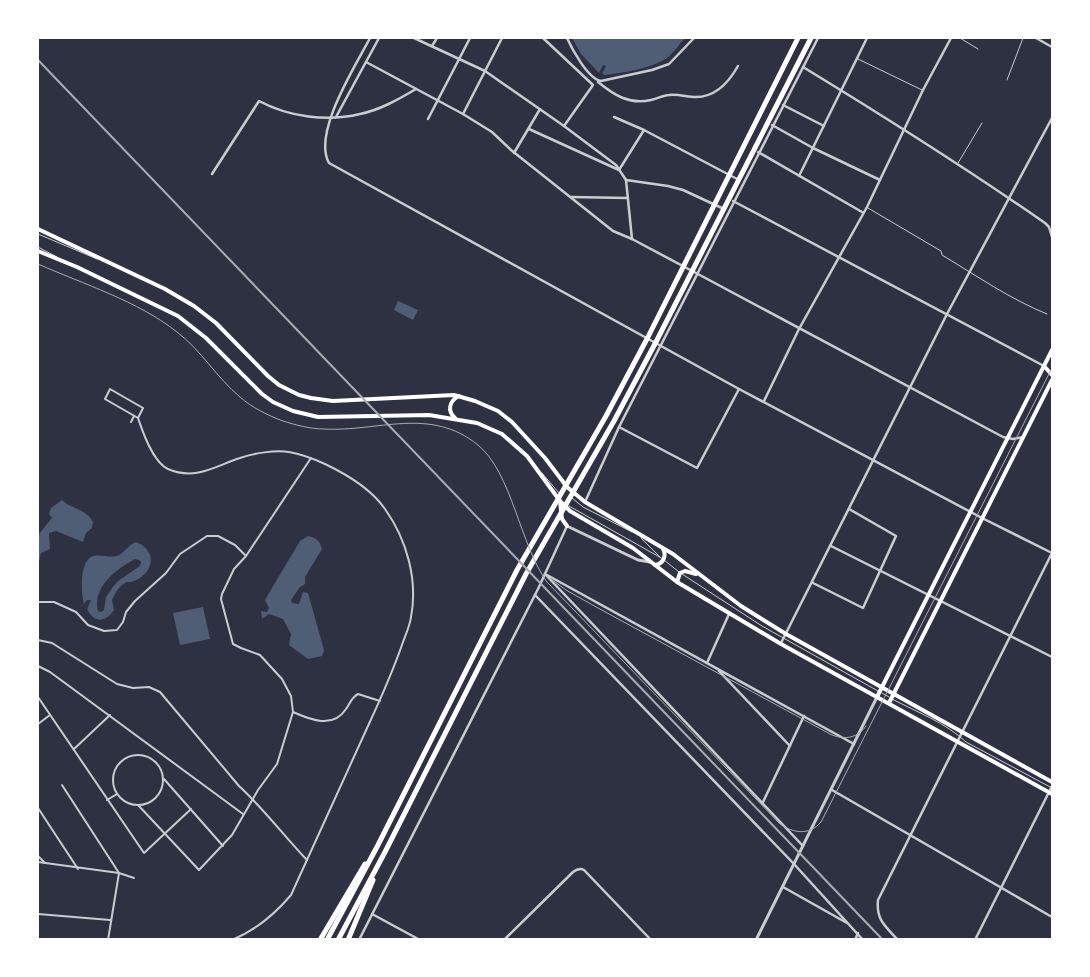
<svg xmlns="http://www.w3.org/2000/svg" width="1090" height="977" font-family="Raleway,sans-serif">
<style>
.water{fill:#4f5d75;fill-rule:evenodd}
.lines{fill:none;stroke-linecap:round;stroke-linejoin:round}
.service{stroke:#caccd0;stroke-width:1}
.pedestrian{stroke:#caccd0;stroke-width:2}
.minor{stroke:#caccd0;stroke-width:2.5}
.tertiary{stroke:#caccd0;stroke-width:3}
.secondary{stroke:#fff;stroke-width:4}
.motorway{stroke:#fff;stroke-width:5}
.tram{stroke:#abadb3;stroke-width:1}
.rail{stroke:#abadb3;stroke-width:2}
</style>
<rect width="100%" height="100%" fill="#2d3142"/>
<!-- water -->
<g class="water">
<path d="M572,38H685C679,44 674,53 667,58C653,68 622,73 605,75L602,74L606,66L603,65L599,73L581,54Z"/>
<polygon points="398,301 418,310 413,320 394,310"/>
<path d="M62,500C69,508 87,509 93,522L92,528L86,533L83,542L56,531L49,533L50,549L41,553L38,566V535L52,518L49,514L51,508Z"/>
<path d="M308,536C317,538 320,541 322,549L305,577V584L300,587L291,600L292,603L299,604L303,592L308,593L324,650L322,656L308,659L289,645L291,634L283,619L269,614L262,619L261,611L267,612L269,608L265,600L266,598L300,541Z"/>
<path d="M136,542C143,545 147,548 150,555C154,567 143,579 131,582C126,583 129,580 124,584C118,587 115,594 112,600L114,610C106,622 94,624 87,609L91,600H87L84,604C81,592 79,561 93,556C100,554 109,558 117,556C125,553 128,545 136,542ZM135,559L139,560L141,562L140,566L118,581L112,588L106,597L104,610L101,612L98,611C92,586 117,569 135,559Z"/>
<polygon points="203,607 210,639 180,645 173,613"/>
</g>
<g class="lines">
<!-- service -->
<g class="service">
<polyline points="960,38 978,49"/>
<polyline points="858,59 922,90"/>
<polyline points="1007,80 1023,38"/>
<polyline points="958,163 982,123"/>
<path d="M868,208L941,251L942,255C977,276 1010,299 1047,314"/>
<polyline points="38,234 97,259"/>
<polyline points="38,247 57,257"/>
<polyline points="542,473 559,493"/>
<polyline points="572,498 583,507 632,532"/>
<polyline points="569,506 663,559"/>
<polyline points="641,538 661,558"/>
<polyline points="664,560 679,572"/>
<polyline points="682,574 762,626 878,691"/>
<polyline points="882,693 889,697"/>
<path d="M892,699C917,712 946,723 966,742L1052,788"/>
</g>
<!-- pedestrian -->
<g class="pedestrian">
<path d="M138,418L143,408L110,389L105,399L138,418C143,433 153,462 168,469C196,481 215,466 240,458C254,453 275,450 289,452C301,454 314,459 325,464C346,474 372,490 385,509C407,540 418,580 411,617C410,625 406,634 403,642C393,671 381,698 368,726C343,782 317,838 291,895C275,914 256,930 232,940"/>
<polyline points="131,422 134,416"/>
<polyline points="246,556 311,458"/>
<polyline points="38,602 54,602 76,612 88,625 104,631 117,630 123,622 126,612 135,601 166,573 180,554 207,536 218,536 235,545 246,556 234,569 222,594 221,599 233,644 241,648 260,655 282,679 291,696 293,712 277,764 258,790 232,835 199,870 138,805"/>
<path d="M38,640L52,643L117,684L133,688L149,687L160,692L239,786C264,809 284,836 307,860"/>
<polyline points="38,666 50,672 243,814"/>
<polyline points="38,697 144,853 191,809"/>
<path d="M293,712C311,720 333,729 346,709C350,703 352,697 358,694L380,701"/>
<polyline points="38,724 50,715"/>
<polyline points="74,749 110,715"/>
<circle cx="138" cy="780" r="25"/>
<polyline points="164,779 223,846"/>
<polyline points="62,785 119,873 108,940"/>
<polyline points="107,800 117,794"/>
<polyline points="38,808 78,869"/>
<polyline points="38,856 45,863"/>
<polyline points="38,862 119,873 134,878"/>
<polyline points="38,914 110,920"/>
</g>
<!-- minor -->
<g class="minor">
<path d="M370,38C356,65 312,133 329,163L739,389L982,518L1052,553"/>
<polyline points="414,38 485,71 564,126 616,165 626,180 668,186 683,190 724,209"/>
<polyline points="543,38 593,85 564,126"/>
<path d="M567,38C572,49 588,79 601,81L652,70L669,64L694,38"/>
<polyline points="1036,38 1052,47"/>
<polyline points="432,46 437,38"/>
<polyline points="366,62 463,114 492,132 511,150 613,231 632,239 696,273 1003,437 1013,439 1023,437"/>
<path d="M803,67C885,117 966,168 1045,223L1049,227L1052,237"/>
<path d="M598,82C614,95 629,105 651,100C657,99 663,95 669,95C679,94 687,97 696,97C716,97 729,82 738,66"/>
<polyline points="783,105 824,126"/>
<polyline points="463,114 502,38"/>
<polyline points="336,117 379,38"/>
<polyline points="614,117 644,130 739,180"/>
<polyline points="428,119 470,38"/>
<polyline points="772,125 813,148 880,180"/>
<polyline points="529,129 619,170 644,130"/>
<polyline points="758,152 862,212"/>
<polyline points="514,153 540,109"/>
<path d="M212,174L259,101C289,117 327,122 360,114C380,110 399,99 416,89"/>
<polyline points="799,176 867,38"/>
<polyline points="626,180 632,239"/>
<polyline points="571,197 628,198"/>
<polyline points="733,201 1044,366"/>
<polyline points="764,401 799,329 867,207 923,90 951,38"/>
<polyline points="619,427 697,468 739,389"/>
<polyline points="585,502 619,427 818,38"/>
<polyline points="831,546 1052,657"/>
<polyline points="545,574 803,846"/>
<polyline points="547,575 854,744"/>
<polyline points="813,583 863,608 896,536 849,509"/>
<polyline points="535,595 794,864 863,940"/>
<polyline points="781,643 947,314 1052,118"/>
<polyline points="707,663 729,614"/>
<polyline points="719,671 790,746"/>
<polyline points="832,790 1052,917"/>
<polyline points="763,802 804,716"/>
<polyline points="783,887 847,923"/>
<polyline points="372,914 420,940"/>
<polyline points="359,940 538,589 567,526"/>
<path d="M504,940L573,872C577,869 580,868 584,870L651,940"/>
<polyline points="855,940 858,933"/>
<path d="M898,940C885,926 876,920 878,900L1052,553"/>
<polyline points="975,940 1052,786"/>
</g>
<!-- tertiary -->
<g class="tertiary">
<polyline points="567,526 638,560 650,562"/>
<polyline points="756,940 877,697"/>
</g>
<!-- secondary -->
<g class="secondary">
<polyline points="38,229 165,289 194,306 216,323 268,376 279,385 299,395 311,398 333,401 454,395 475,401 498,411 512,422 545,458 567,487 585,502 673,554 741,606 786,634 1052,782"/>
<polyline points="38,251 77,267 178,316 206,338 262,394 273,402 293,411 318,417 429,415 477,423 502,434 527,456 560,501 570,511 633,548 677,582 781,644 1052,794"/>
<polyline points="1044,366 1052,375"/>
<path d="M455,418C447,411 449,401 459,396"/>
<polyline points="560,501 562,519 567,526"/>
<path d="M655,565C663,564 667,556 663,549"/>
<polyline points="677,582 680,573 685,571 696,574"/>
<polyline points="877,697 1052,350"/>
<polyline points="889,703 1052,380"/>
</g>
<!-- motorway -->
<g class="motorway">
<polyline points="320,940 365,864"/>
<polyline points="327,940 378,845 517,570 606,416 648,337 798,38"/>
<polyline points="338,940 385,852 526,574 614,421 657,340 811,38"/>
<polyline points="348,940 373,880"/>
</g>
<!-- tram -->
<g class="tram">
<path d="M38,264C83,284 138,301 177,332C201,350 217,378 240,397C251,407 269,416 283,421C296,425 310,429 324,429C378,432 430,406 478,445C512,473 520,545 547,582L780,824C793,833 809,836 821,822L1052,368"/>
<path d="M551,579L566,590L598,608L832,735C845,740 858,738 866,726"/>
</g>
<!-- rail -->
<polyline class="rail" points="38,60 883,940"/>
</g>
<!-- border -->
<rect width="1090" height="977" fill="none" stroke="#ffffff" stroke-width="78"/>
</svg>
